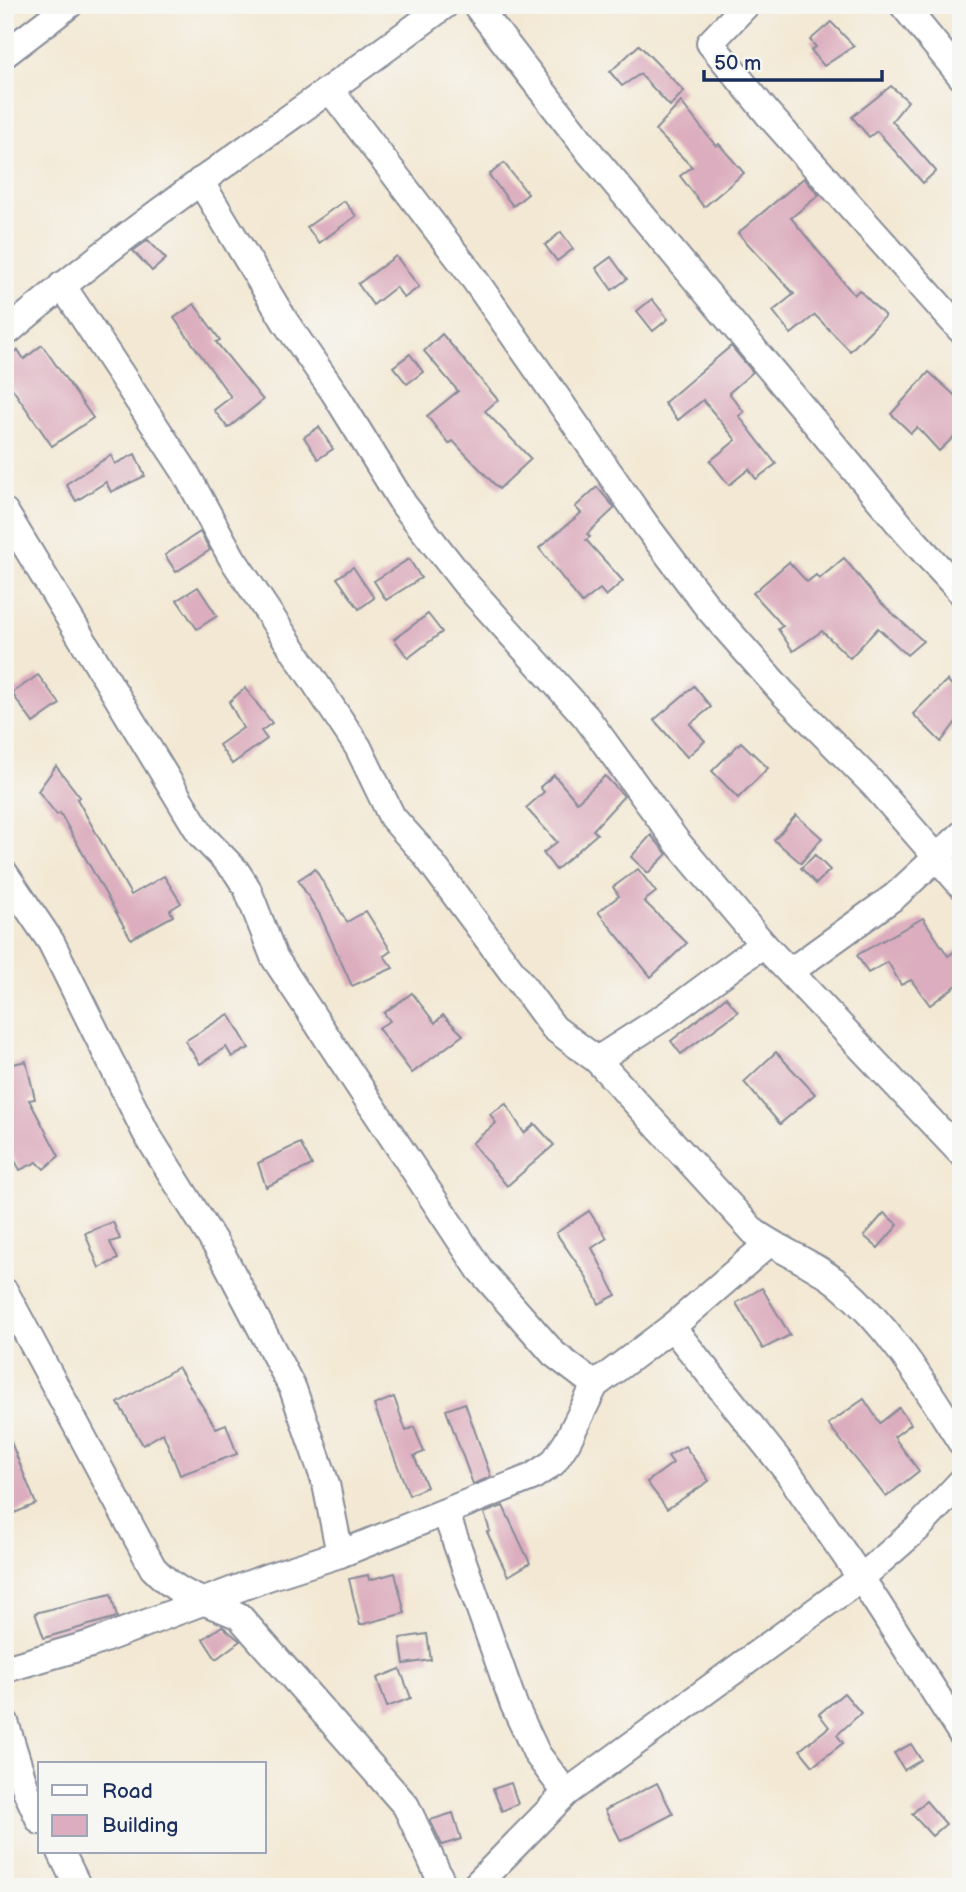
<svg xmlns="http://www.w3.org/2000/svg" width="966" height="1892" font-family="'Balsamiq Sans',sans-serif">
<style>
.building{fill:#dcadbe}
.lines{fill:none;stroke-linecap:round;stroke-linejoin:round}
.minor-casing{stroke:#878c98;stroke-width:30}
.minor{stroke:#fff;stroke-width:26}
</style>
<rect width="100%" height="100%" fill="#f6f6f2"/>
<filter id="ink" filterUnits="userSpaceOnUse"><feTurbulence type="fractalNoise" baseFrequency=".0143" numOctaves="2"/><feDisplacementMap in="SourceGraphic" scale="14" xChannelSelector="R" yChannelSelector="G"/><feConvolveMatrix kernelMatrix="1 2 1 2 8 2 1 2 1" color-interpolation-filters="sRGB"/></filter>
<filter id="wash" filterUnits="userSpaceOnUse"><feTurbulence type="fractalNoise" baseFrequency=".00686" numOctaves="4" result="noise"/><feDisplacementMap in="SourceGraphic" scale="28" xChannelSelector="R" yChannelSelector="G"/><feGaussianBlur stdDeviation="1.57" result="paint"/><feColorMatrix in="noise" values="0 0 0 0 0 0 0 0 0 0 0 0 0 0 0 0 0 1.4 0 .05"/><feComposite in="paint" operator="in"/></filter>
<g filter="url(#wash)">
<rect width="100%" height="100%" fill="#f3e8d3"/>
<g id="blocks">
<!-- building -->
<g class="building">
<polygon points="831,22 854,46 824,66 811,50 816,47 810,40"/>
<polygon points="639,45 684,91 670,106 640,74 622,86 610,72"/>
<polygon points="891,86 908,101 892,121 936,171 923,183 877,131 869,137 852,117"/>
<polygon points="681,102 716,146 719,144 744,173 704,207 680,176 692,167 655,130"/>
<polygon points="504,163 528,194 513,206 489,175"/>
<polygon points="804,178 819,195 791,218 854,295 859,290 885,316 850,351 815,315 791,334 773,311 794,294 738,233"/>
<polygon points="344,201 356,216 319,243 307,227"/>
<polygon points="561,232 573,249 557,261 545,245"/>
<polygon points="148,240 166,259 152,271 133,251"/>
<polygon points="396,256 419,287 404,298 396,287 373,305 358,284"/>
<polygon points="611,257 627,279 612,290 596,268"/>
<polygon points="652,299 668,319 653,331 637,311"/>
<polygon points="194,304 220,340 216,342 263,400 228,428 214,410 231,397 174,318"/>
<polygon points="442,334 498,400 485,411 531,459 499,489 453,441 449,444 427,416 458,391 424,351"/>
<polygon points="42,345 93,418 52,446 5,378 5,359 18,350 24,359"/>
<polygon points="731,346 753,372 729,393 744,412 739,416 776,464 756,479 749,469 729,485 710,461 736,440 703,400 678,420 664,403"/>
<polygon points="410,354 423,372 407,384 393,367"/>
<polygon points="929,372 961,401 961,430 939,451 917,427 911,433 891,414"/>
<polygon points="319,427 333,449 318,459 304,437"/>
<polygon points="135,454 145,476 111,492 106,482 76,501 66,484 111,455 115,464"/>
<polygon points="597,487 615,508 587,534 590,537 586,540 623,581 606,596 600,589 582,603 539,548 581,513 575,507"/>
<polygon points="200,532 210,550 176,572 165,555"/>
<polygon points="844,558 879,601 923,641 907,655 878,628 850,658 822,631 793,651 778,629 783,626 753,593 789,562 807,582 816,575 819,579"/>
<polygon points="409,559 421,578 386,600 374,581"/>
<polygon points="353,567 374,598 359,609 337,578"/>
<polygon points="198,587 217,616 197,629 177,600"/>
<polygon points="428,614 442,632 408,658 394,639"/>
<polygon points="38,675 60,704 33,723 12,693"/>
<polygon points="947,680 961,695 961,715 941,742 913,714"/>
<polygon points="694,686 711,707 690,724 705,741 687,757 654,720"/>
<polygon points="245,688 272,723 261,731 267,739 232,764 219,745 243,728 229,702"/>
<polygon points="741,742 768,768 738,798 712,771"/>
<polygon points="56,766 80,797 77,799 131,895 164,876 181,903 170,910 173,916 131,939 60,813 57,815 38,791"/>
<polygon points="554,775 577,802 605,776 624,796 593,830 597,834 556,870 543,853 557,842 526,808 544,792 540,787"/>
<polygon points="796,815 822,838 801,863 774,840"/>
<polygon points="651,835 667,854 648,873 631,857"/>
<polygon points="815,855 830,870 816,884 801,868"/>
<polygon points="315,869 347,922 366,911 391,951 384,956 393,968 352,986 320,915 298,880"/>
<polygon points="638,869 656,892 644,901 687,943 651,977 598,912 619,896 613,887"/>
<polygon points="923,918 948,956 961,947 961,982 930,1005 911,980 901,985 888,962 868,973 857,955"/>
<polygon points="412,993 435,1023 443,1015 463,1035 412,1073 378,1028 390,1021 384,1013"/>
<polygon points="726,997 738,1012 681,1054 671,1041"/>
<polygon points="229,1014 249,1048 232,1057 226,1047 200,1064 185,1041"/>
<polygon points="776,1052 815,1094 780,1124 744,1082"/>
<polygon points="26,1061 35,1099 29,1100 59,1156 44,1169 37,1162 20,1170 5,1143 5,1066"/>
<polygon points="506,1104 524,1133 535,1124 554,1145 507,1186 472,1143 496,1123 490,1114"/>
<polygon points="300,1143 312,1165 266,1187 258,1163"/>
<polygon points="589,1211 607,1238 592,1248 616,1295 599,1304 585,1275 556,1233"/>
<polygon points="884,1213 898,1225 878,1248 864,1236"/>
<polygon points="113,1222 120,1239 110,1242 118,1259 99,1268 85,1233"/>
<polygon points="762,1288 790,1335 763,1349 736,1303"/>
<polygon points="178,1367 216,1428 226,1424 237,1454 180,1475 163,1433 143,1445 118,1403"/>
<polygon points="394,1397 406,1431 414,1427 424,1452 414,1456 427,1487 409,1495 374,1405"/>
<polygon points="864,1399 880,1423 899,1408 911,1424 894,1437 919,1471 886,1497 828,1424"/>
<polygon points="465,1403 491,1477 473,1484 446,1410"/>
<polygon points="6,1430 36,1504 5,1517 5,1431"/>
<polygon points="685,1446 709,1481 667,1509 647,1482 673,1463 668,1456"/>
<polygon points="503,1506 530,1563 508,1576 487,1532 490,1531 484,1513"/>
<polygon points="395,1573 405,1613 360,1625 349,1579 368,1575 369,1580"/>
<polygon points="111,1594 117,1617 44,1638 35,1613"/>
<polygon points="222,1626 240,1641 216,1659 203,1639"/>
<polygon points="427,1634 431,1660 404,1664 400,1638"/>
<polygon points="400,1669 411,1698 387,1707 377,1678"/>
<polygon points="844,1693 861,1713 837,1735 843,1743 813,1766 800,1750 829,1727 819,1714"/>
<polygon points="911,1744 921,1760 904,1770 894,1753"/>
<polygon points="511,1783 518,1804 502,1811 493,1789"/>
<polygon points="657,1783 673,1814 621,1841 605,1810"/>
<polygon points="926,1801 946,1824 932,1836 912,1814"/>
<polygon points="453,1813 461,1839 442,1845 430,1820"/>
</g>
</g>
</g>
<g filter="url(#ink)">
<use href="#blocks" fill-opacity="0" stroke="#878c98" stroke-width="2"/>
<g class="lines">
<!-- minor casing -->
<g class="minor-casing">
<g id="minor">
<polyline points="476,5 591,154 907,533 961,592"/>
<polyline points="746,5 710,43 768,114 961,330"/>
<polyline points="903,5 961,76"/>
<polyline points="5,54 69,5"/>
<polyline points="331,91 470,273 645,524 709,609 783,693 873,784 961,885"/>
<polyline points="200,181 286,323 334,392 404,505 465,583 586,717 677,842 763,944 961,1153"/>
<path d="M62,285L184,470L232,558L358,747L392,817L424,853L554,1028L597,1060L754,1232C782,1252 814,1263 840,1285C892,1329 925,1386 961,1442"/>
<path d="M5,334C144,214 299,115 445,5"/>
<polyline points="5,512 201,835 236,871 247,888 274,957 480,1270 554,1354 595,1385"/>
<polyline points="5,874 51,942 146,1133 224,1258 293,1389 326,1484 340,1554"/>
<polyline points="791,971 895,896 961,835"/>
<polyline points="597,1060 667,1015 763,944"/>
<path d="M5,1292L153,1568C183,1599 202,1599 239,1616L406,1806L444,1887"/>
<polyline points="672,1327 787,1471 861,1578 961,1733"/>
<polyline points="446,1514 514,1705 537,1754 566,1793"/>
<polyline points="5,1669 91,1644 268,1577 340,1554 532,1477 553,1463 567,1442 595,1385 672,1327 769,1243"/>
<polyline points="5,1722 26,1790 40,1821"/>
<polyline points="61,1852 78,1887"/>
<polyline points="474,1887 566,1793 861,1578 917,1529 961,1482"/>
</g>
</g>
<!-- minor -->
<use href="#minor" class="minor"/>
</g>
</g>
<!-- margin -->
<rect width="966" height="1892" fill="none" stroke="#f6f6f2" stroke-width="28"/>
<!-- legend -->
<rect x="38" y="1762" width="228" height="91" fill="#f6f6f2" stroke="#9ea6b7" stroke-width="2"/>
<rect x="52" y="1785" width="35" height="10" fill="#ffffff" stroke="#9ea6b7" stroke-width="2"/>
<text x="102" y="1798" font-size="21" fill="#1b2f5e">Road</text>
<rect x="52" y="1815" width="35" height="21" fill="#dcadbe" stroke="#9ea6b7" stroke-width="2"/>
<text x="102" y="1832" font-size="21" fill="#1b2f5e">Building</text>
<!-- scale -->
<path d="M704 70v10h178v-10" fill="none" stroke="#1b2f5e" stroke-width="3.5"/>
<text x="714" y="70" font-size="21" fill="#1b2f5e" stroke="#f6f6f2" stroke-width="5" paint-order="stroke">50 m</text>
</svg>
